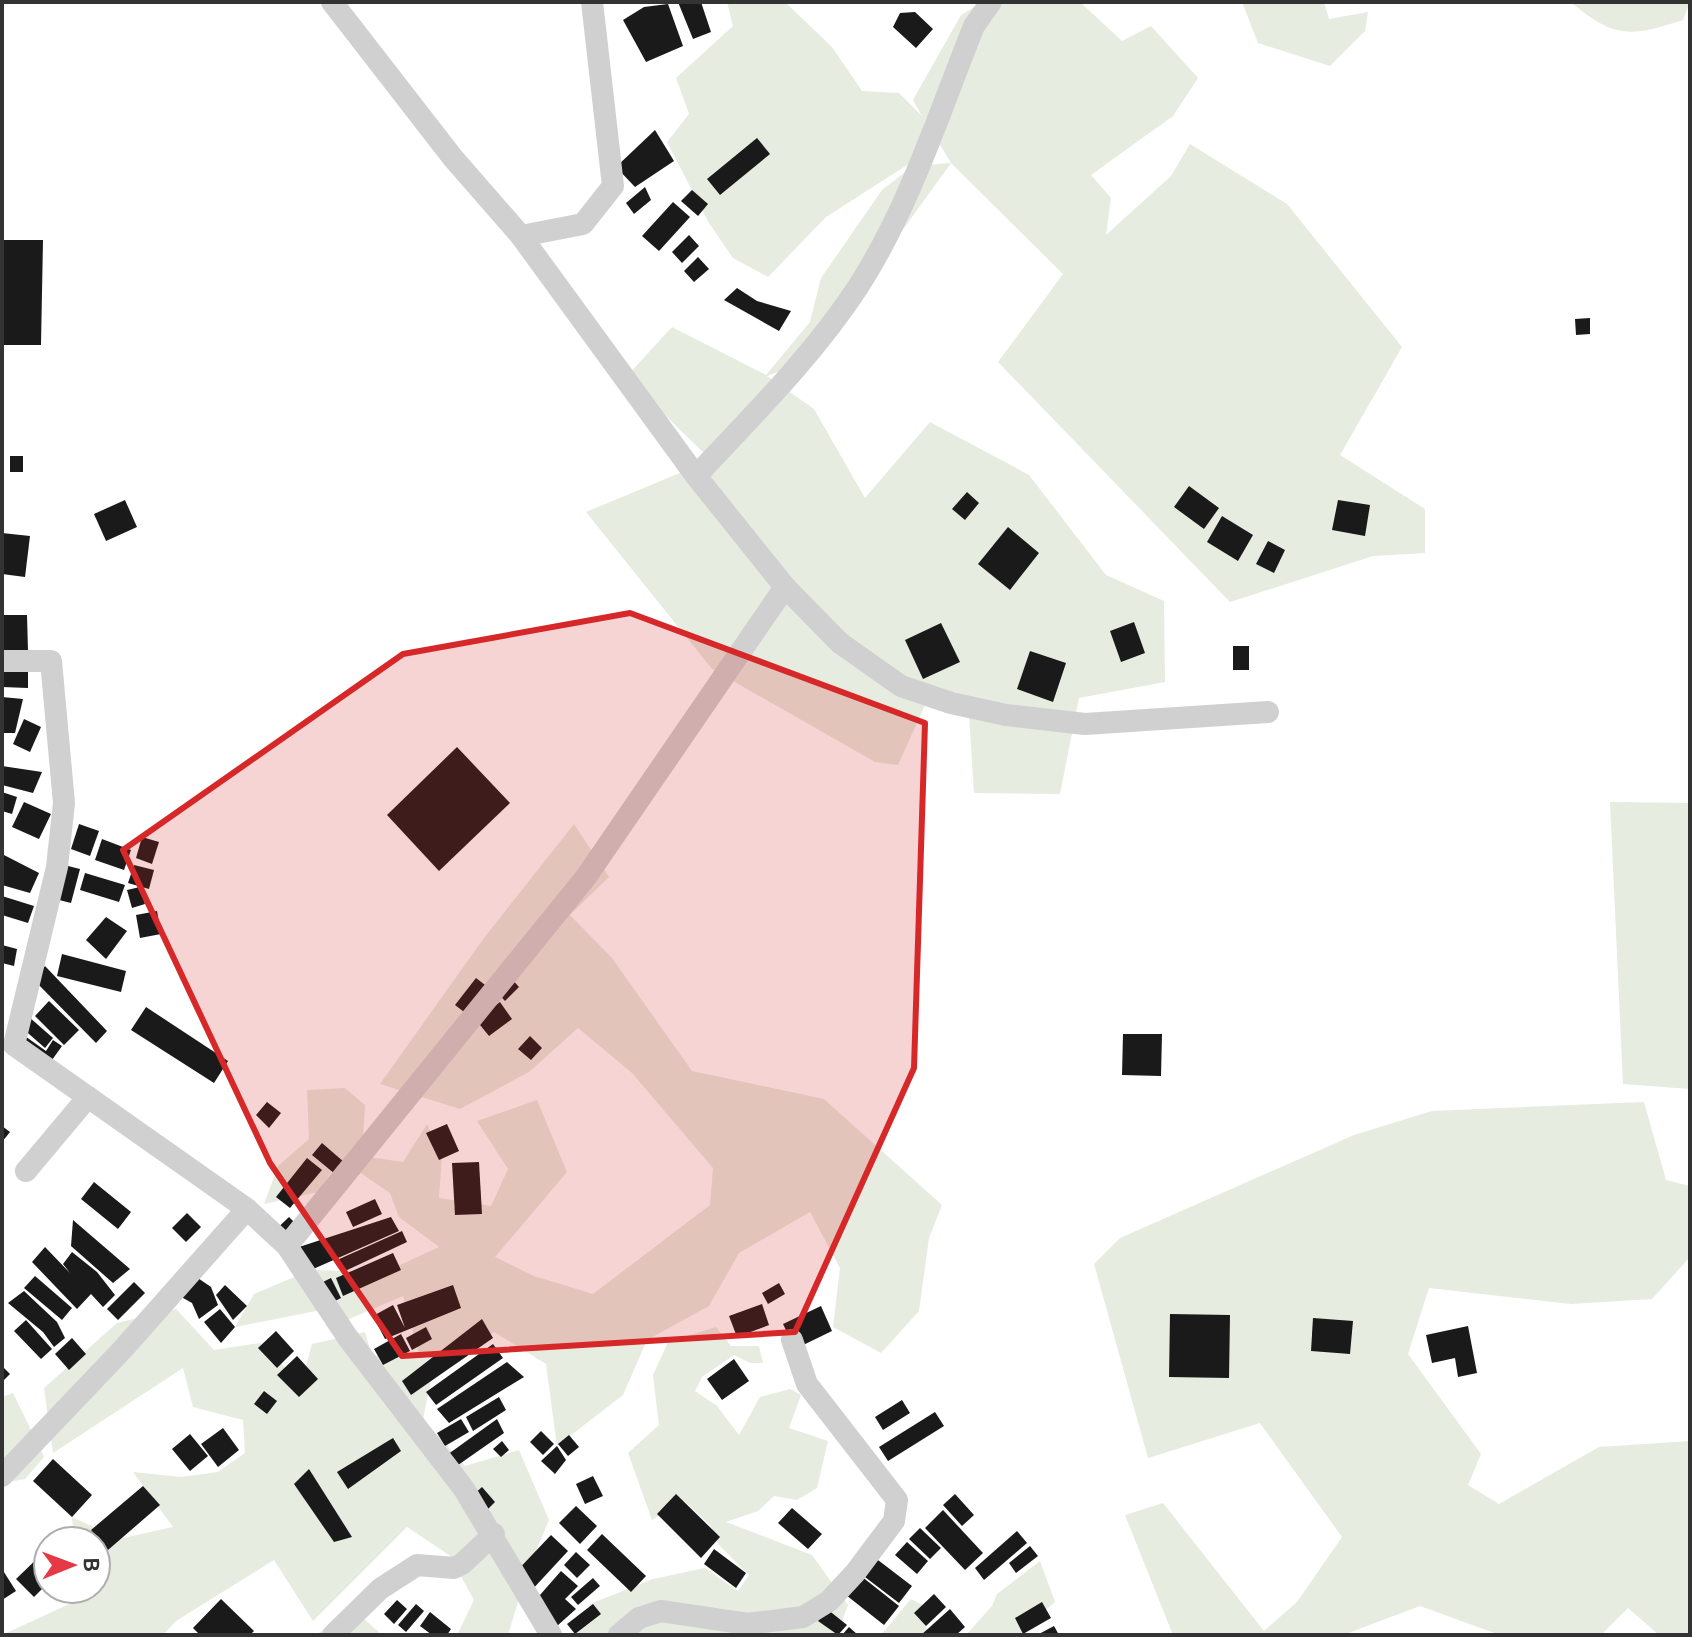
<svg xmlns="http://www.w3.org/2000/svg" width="1692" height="1637" font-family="Ubuntu,sans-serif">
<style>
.green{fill:#e6ecdf}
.building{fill:#1a1a1a}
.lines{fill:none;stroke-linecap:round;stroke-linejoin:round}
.minor{stroke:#d0d0d0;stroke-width:22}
.marked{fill:#d62828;fill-opacity:0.2;stroke:#d62828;stroke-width:6;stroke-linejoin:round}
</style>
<rect width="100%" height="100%" fill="#fff"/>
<!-- green -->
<g class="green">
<polygon points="727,2 785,2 832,47 862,91 899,93 922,116 913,100 961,15 983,2 1080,2 1122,41 1151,26 1198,78 1173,116 1091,175 1111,198 1106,235 1171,176 1190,144 1287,204 1402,347 1340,455 1425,509 1425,553 1373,556 1230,602 998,362 1063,274 951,163 824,339 793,366 767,376 814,409 865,498 930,422 1029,475 1106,575 1164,601 1165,682 1079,698 1060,794 974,793 969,714 926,703 898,765 875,762 712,669 586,512 711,460 626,377 672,327 766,375 810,322 821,278 882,190 913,166 951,163 925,120 918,158 826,217 768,277 733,258 709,223 667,142 689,114 676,78 733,26"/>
<polygon points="1242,2 1324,2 1329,19 1368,12 1365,31 1330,66 1258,43"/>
<path d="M1571,2H1690L1683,20C1631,37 1614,39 1571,2Z"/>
<polygon points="1610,802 1690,803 1690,1089 1623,1084"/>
<polygon points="574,824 609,877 570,915 612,958 692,1071 824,1099 942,1205 929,1238 919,1311 881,1353 833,1327 840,1268 810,1212 739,1253 709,1306 647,1340 623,1395 557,1446 546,1364 494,1332 433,1370 423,1419 465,1466 519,1450 549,1520 526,1575 508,1635 457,1635 474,1600 449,1555 407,1527 313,1621 274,1560 176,1621 163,1635 2,1635 80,1599 79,1589 96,1589 96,1541 74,1541 72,1517 119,1539 173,1527 133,1472 181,1477 218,1472 245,1453 243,1420 193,1407 183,1368 53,1453 44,1388 117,1323 176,1309 214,1350 260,1343 284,1366 298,1396 312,1344 365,1332 372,1356 419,1353 403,1296 349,1319 316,1311 235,1327 254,1294 311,1270 385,1272 439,1247 399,1217 390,1193 340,1159 318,1192 264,1204 278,1166 309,1139 307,1090 345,1088 365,1105 362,1156 403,1162 427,1124 442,1156 439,1198 491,1206 508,1169 477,1121 537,1100 567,1172 495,1257 534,1276 593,1294 710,1205 713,1168 632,1073 578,1028 529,1072 460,1109 380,1084 484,938"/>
<polygon points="1644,1102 1666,1180 1690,1186 1690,1257 1652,1299 1571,1304 1429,1288 1408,1354 1481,1454 1468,1485 1499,1504 1599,1447 1690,1441 1690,1635 1659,1635 1628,1608 1601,1635 1500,1635 1420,1606 1343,1635 1173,1635 1125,1515 1163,1503 1264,1631 1297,1602 1342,1537 1260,1423 1148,1458 1094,1264 1120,1238 1354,1135 1432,1111"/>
<polygon points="716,1327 731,1346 759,1346 763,1363 750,1363 734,1355 702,1377 695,1391 717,1406 739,1435 760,1397 790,1389 801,1395 789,1428 828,1441 817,1488 797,1500 774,1496 758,1511 726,1522 812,1555 848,1605 837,1635 576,1635 590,1604 653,1579 705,1568 738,1591 749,1575 718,1544 711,1526 684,1501 652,1520 628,1453 659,1425 653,1375 668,1342"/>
<polygon points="13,1393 44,1457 25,1479 2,1483 2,1397"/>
<polygon points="1040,1561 1055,1602 1023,1629 1028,1635 966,1635 992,1606 997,1594"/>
<polygon points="911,1599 927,1607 920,1616 930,1635 881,1635"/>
<polygon points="353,1609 382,1635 316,1635"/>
</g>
<!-- building -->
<g class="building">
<polygon points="678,2 701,2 711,32 693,39"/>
<polygon points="668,4 683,46 646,62 623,20 644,7"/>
<polygon points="915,12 933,29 916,48 893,27 900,13"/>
<polygon points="655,130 674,161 635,187 616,167"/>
<polygon points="757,138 770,154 720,195 707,179"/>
<polygon points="645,187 651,200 634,214 626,203"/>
<polygon points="692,190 708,204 698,216 681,201"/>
<polygon points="673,202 690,217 659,251 642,236"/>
<polygon points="689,235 699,246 682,263 672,252"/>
<polygon points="2,240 43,240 41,345 2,345"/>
<polygon points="698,257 709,269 694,282 684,271"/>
<polygon points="737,288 757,301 791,311 779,331 724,300"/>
<polygon points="1590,318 1590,334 1576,335 1575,319"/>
<rect x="10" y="456" width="13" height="16"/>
<polygon points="1189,486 1219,508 1204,529 1174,507"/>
<polygon points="967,492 979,503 965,520 952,509"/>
<polygon points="125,500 137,527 106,541 94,514"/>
<polygon points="1338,500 1370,505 1365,536 1332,530"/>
<polygon points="1222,516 1253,535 1238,561 1207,542"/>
<polygon points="1008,527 1039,553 1010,590 978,564"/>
<polygon points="2,533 30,536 25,577 2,574"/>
<polygon points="1268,541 1285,550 1274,573 1256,564"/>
<polygon points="2,615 27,615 28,651 2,652"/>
<polygon points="1134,622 1145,653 1121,662 1110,631"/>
<polygon points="941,623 960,662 923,679 905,640"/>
<rect x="1233" y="646" width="16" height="24"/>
<polygon points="1030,651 1066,663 1053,702 1017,689"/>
<polygon points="2,668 28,669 28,688 2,687"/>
<polygon points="2,697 23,699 15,733 2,733"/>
<polygon points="24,719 41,727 30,752 13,744"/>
<polygon points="457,747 510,803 439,871 387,815"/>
<polygon points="2,766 42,772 33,793 2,785"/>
<polygon points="2,792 17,797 12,814 2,811"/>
<polygon points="24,802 51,814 39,839 12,827"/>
<polygon points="79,824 99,831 90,856 71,849"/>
<polygon points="142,837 159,842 152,864 136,858"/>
<polygon points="102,839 131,850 124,870 95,860"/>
<polygon points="2,854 39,873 30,893 2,885"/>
<polygon points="64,865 80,869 71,903 55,899"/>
<polygon points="134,865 154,870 149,889 128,883"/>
<polygon points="85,873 125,885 119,902 80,890"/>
<polygon points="140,887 145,904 132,908 127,890"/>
<polygon points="2,896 34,906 28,923 2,915"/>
<polygon points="157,911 161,934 140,938 136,915"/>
<polygon points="106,917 127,931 106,959 86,940"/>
<polygon points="2,945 17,949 14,966 2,963"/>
<polygon points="62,954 126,971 121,992 57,976"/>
<polygon points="45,966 107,1031 96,1043 34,980"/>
<polygon points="510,977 519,987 505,1001 496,991"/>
<polygon points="476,978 489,988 468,1015 455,1005"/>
<polygon points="49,1001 79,1030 64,1045 35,1016"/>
<polygon points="500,1002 512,1019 489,1036 476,1020"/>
<polygon points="146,1007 228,1061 214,1083 131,1030"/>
<polygon points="29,1017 53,1038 45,1048 21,1027"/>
<polygon points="22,1034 46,1051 53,1040 62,1046 47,1067 14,1045"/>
<polygon points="1123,1034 1162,1034 1161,1076 1122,1075"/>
<polygon points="530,1036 542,1048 531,1060 518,1049"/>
<polygon points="267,1102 281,1113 269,1128 256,1115"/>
<polygon points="447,1124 459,1151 439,1160 426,1133"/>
<polygon points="2,1126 10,1132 2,1142"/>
<polygon points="322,1143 344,1162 335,1174 312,1155"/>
<polygon points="307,1158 322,1170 290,1208 276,1197"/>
<polygon points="479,1162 482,1214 455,1215 452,1163"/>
<polygon points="94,1182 131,1212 118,1229 81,1199"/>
<polygon points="375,1199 382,1214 353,1227 346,1212"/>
<polygon points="187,1213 201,1227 186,1242 172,1228"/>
<polygon points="289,1217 300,1228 268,1237"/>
<polygon points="391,1217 399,1231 311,1270 296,1248"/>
<polygon points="73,1220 130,1269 113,1283 71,1246"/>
<polygon points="402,1231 407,1242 343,1272 337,1260"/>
<polygon points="45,1247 70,1273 63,1264 72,1252 97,1272 115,1295 103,1307 91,1294 77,1309 32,1262"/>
<polygon points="393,1253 401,1270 343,1296 336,1278"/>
<polygon points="192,1274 211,1287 218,1305 199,1319 192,1303 169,1290"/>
<polygon points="35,1276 72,1308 62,1320 24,1288"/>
<polygon points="331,1278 341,1298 321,1308 311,1288"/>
<polygon points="134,1282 145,1293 118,1320 107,1309"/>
<polygon points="779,1283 785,1294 768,1304 762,1293"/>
<polygon points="225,1285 247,1306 233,1320 216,1295"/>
<polygon points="453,1285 461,1308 385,1339 373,1316 393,1305 405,1328 397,1305"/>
<polygon points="24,1291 57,1322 65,1338 54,1347 43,1332 8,1303"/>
<polygon points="762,1304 769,1325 737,1337 729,1316"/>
<polygon points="821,1306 832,1331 795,1349 783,1324"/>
<polygon points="220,1309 235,1327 221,1343 204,1322"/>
<polygon points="1170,1314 1230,1315 1229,1378 1169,1377"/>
<polygon points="1313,1318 1353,1321 1350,1354 1311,1351"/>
<polygon points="482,1319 493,1338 411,1395 402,1381"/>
<polygon points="26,1320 52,1349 41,1359 14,1331"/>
<polygon points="1468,1326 1477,1373 1458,1377 1455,1358 1432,1363 1426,1335"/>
<polygon points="426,1327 432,1339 412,1350 406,1338"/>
<polygon points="276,1331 294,1351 277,1368 258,1348"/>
<polygon points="401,1334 410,1351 383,1365 374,1349"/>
<polygon points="72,1338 86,1354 69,1370 55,1354"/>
<polygon points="493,1344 503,1358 436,1405 426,1392"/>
<polygon points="297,1356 318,1379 299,1397 277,1375"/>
<polygon points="734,1359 749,1381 722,1400 707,1379"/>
<polygon points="507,1362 524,1377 449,1423 437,1409"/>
<polygon points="2,1366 10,1374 2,1382"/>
<polygon points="264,1391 277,1401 267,1414 254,1404"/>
<polygon points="499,1397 506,1410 473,1431 466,1417"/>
<polygon points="902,1400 910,1413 883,1430 875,1417"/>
<polygon points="935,1412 944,1426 888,1461 879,1447"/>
<polygon points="461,1419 469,1432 445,1446 437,1433"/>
<polygon points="497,1419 504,1433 448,1472 440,1460"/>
<polygon points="223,1428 239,1450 218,1467 201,1444"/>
<polygon points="541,1431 554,1444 543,1455 530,1442"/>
<polygon points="190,1434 208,1456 190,1471 172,1449"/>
<polygon points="569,1435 579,1447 568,1456 558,1444"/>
<polygon points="393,1438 401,1451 348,1489 337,1472"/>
<polygon points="502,1441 509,1450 501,1457 493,1449"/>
<polygon points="557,1446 566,1460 555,1474 541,1461"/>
<polygon points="53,1459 92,1495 72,1517 33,1481"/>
<polygon points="309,1469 352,1537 334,1542 294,1484"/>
<polygon points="593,1476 603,1496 585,1504 576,1484"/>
<polygon points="143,1486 160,1505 108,1550 91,1530"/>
<polygon points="482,1487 495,1502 487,1510 473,1495"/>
<polygon points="676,1494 720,1537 701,1558 657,1514"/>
<polygon points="955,1494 974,1515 962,1526 943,1505"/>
<polygon points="576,1506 597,1526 580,1544 559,1523"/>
<polygon points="792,1508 822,1534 808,1549 778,1523"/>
<polygon points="943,1510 983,1553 965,1570 925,1528"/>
<polygon points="920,1528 941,1548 930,1559 909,1539"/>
<polygon points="1017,1531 1027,1543 984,1580 975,1568"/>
<polygon points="602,1534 646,1576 631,1592 587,1550"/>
<polygon points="551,1535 568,1551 530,1592 512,1576"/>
<polygon points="907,1542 928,1561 917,1574 895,1555"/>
<polygon points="1030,1546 1038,1556 1016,1573 1009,1563"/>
<polygon points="714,1549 746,1573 736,1588 704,1564"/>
<polygon points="45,1551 48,1583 34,1597 16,1579"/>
<polygon points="576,1552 590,1565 577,1578 564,1565"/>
<polygon points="874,1557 912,1586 899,1603 861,1574"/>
<polygon points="2,1569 16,1591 2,1600"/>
<polygon points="561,1571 578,1586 565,1599 576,1609 557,1626 533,1603"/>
<polygon points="861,1576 899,1606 884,1625 846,1595"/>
<polygon points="593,1578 600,1586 578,1605 571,1597"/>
<polygon points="934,1594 946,1607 926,1626 914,1613"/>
<polygon points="221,1599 254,1631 250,1635 200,1635 193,1628"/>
<polygon points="397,1600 407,1609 394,1624 384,1614"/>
<polygon points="1042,1602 1051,1618 1023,1634 1015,1618"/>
<polygon points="416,1604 424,1611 406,1632 398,1625"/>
<polygon points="593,1604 601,1614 575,1634 567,1624"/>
<polygon points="827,1609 847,1625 838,1635 818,1621"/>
<polygon points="950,1609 965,1627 956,1635 921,1635"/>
<polygon points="430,1612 451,1629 447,1635 432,1635 420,1626"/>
<polygon points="1054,1626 1059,1635 1037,1635"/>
<polygon points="849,1627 858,1635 842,1635"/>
</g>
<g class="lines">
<!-- minor -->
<g class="minor">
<polyline points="332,2 453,158 521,236"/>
<path d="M696,476C753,415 812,357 858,287C909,208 939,113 974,26L991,2"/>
<polyline points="785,587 840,643 901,686 951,703 1006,715 1085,724 1268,712"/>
<polyline points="2,661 51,661 64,803 57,867 14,1045 247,1209 287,1246 586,877 785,587 696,476 521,236 583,224 613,186 592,2"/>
<polyline points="26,1171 88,1097"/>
<polyline points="287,1246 348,1338 464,1489 551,1635"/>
<polyline points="2,1476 123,1349 247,1209"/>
<polyline points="333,1635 380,1589 417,1565 454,1568 462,1564 494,1534"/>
<polyline points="619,1635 639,1618 661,1611 748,1624 803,1617 829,1601 855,1573 894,1521 897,1500 807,1384 792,1340"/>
</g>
</g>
<!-- marked area -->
<path class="marked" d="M630,613L925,723L914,1068L795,1332L402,1356L270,1163L123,850L403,654Z"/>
<!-- border -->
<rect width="1692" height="1637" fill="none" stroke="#333333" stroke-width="8"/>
<!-- north arrow -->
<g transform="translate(72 1565) rotate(89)"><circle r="38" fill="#ffffff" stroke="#adadad" stroke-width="2"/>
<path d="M0-6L14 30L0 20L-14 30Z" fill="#e63946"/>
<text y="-12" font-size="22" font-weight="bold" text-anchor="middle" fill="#333333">B</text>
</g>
</svg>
